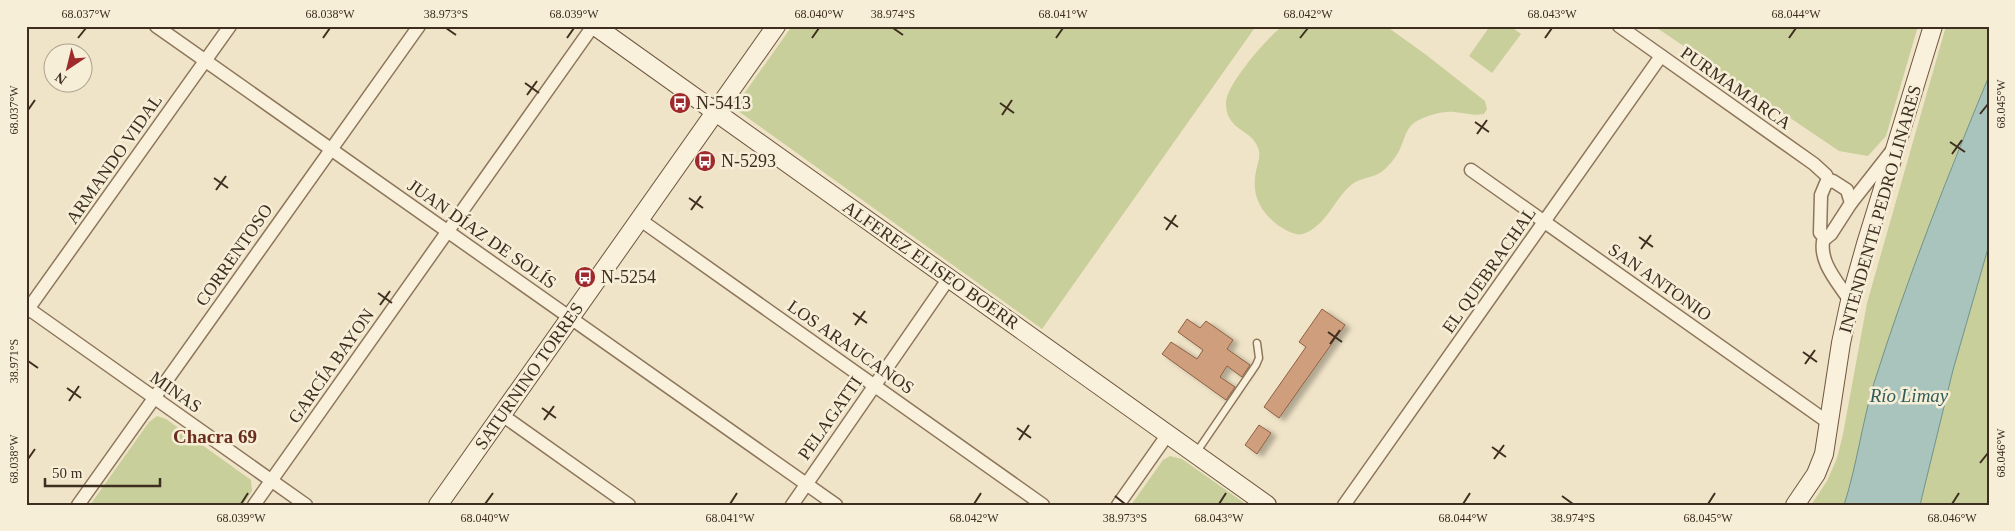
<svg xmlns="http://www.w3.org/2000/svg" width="2015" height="531" font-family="'Times New Roman',serif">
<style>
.green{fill:#c9cf9b}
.water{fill:#a9c4bc;stroke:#6f938a}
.building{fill:#cf9f7d;stroke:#8d5f41;filter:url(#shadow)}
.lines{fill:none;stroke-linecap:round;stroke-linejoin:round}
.lane-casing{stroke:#8d765c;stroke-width:9}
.street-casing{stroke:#8d765c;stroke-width:15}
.secondary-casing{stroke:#6f573f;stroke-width:20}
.lane{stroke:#faf1dc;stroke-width:6}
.street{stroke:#faf1dc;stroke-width:12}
.secondary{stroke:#faf1dc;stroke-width:18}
.ticks{fill:none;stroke:#3d2e20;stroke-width:2}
.labels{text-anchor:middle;stroke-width:5;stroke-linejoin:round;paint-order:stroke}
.street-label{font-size:18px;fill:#3d2e20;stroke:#f7eed8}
.poi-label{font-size:18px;fill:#3d2e20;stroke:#f7eed8;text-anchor:start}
.water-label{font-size:19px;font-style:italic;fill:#2f5d5a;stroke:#f7eed8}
.neighbourhood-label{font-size:19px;font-weight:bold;fill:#6b2e1e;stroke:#f7eed8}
.neatline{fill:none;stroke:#3d2e20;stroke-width:2}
.ticks-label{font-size:12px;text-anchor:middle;fill:#3d2e20}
</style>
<defs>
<filter id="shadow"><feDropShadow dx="5.5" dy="3" stdDeviation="2.5" flood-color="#0004"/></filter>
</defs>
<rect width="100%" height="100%" fill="#f0e4c8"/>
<!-- green -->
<g class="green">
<polygon points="792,26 1256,26 1042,329 734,108"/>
<path d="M1283,26H1386L1425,54L1485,101L1487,109L1484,114C1473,116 1465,113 1454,112C1444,111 1430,115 1421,119C1406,125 1406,136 1400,149C1397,155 1392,162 1387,167C1377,179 1361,176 1350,186C1334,200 1326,226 1303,234C1295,236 1286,230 1279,226C1260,212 1251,194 1256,171C1258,163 1261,156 1258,148C1254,134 1237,131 1230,119C1226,113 1225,103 1227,97C1232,79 1267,37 1283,26Z"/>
<polygon points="1490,26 1510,26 1521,34 1492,73 1469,56"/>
<polygon points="1654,26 1918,26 1886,136 1868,156 1839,151"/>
<polygon points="1946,26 1989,26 1989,76 1953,163 1935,212 1844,505 1811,505 1827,481 1837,458 1843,434 1867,303"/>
<polygon points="1989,245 1989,505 1920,505 1953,370"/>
<polygon points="157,416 166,419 251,480 252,491 243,505 90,505 149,422"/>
<polygon points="1170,456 1182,459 1247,505 1131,505 1163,460"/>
</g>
<!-- water -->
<path class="water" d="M1989,76V245L1953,370L1920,505H1844C1857,465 1862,423 1874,383C1907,279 1947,177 1989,76Z"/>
<!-- building -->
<g class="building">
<polygon points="1322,309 1345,325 1279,418 1264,407 1306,347 1299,342"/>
<polygon points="1187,319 1200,328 1206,321 1233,340 1227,349 1250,365 1242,377 1227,366 1220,377 1235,387 1226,400 1162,354 1171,342 1197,359 1203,350 1178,332"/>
<polygon points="1259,425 1271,433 1257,454 1245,445"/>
</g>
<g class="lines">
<!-- lane casing -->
<g class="lane-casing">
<polyline id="lane" points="1196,453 1256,365 1259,358 1257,343"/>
</g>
<!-- street casing -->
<g class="street-casing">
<g id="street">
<polyline points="156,26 836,505"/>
<polyline points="1619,26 1814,164 1826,175 1829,181"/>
<polyline points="1471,170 1829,423"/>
<polygon points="1833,181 1847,190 1851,203 1831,234 1826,238 1820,233 1821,195 1826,183"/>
<polyline points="1851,203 1891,152"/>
<polyline points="639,219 1043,505"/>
<path d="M1824,237C1817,261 1838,282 1850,301"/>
<polyline points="26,307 306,505"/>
<polyline points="26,312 230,26"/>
<polyline points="502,415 629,505"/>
<polyline points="78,505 419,26"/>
<polyline points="254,505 593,26"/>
<polyline points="792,505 949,278"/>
<polyline points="1118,505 1168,434"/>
<polyline points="1344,505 1661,56"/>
</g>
</g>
<!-- secondary casing -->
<g class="secondary-casing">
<g id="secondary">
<polyline points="595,26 1267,505"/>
<polyline points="438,505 776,26"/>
<polyline points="1795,505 1816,474 1824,454 1841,343 1850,301 1866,244 1933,26"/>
</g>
</g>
<!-- lane -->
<use href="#lane" class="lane"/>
<!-- street -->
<use href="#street" class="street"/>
<!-- secondary -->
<use href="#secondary" class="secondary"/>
</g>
<!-- ticks -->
<path class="ticks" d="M446,28L456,35M893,28L903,35M78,38L86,28M323,38L330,28M567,38L574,28M812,38L819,28M1056,38L1063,28M1300,38L1308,28M1545,38L1552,28M1789,38L1796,28M525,83L539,93M527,95L537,81M1000,103L1014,113M28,110L35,100M1980,114L1988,104M1002,115L1012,100M1475,122L1489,132M1477,134L1487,120M1950,142L1965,152M1952,154L1962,140M214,178L228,188M216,190L226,176M689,198L703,208M691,210L701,196M1164,217L1178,227M1166,230L1176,215M1639,237L1653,247M1641,249L1651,235M378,293L392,303M380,305L390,291M853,313L867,323M855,325L865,311M1328,332L1342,342M1330,344L1340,330M1803,352L1817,362M28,361L38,368M1805,364L1815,350M67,388L81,398M69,401L79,386M542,408L556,418M544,420L554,406M1017,428L1031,438M1019,440L1029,425M1492,447L1506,457M28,459L35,449M1494,459L1504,445M1980,463L1988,453M1115,496L1125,504M1562,496L1573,504M241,504L248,493M485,504L493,493M730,504L737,493M974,504L981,493M1219,504L1226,493M1463,504L1470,493M1708,504L1715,493M1952,504L1959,493"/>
<!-- icons -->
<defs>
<g id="bus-disc" transform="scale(1.125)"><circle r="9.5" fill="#9e2a2b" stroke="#f7eed8"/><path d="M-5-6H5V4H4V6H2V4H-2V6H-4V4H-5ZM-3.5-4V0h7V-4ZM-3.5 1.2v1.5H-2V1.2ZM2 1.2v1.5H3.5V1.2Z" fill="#fff"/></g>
</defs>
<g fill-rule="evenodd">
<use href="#bus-disc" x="680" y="103"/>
<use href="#bus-disc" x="705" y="161"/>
<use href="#bus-disc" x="585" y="277"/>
</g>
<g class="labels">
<!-- street labels -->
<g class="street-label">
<text transform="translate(1736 88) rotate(35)" y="6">PURMAMARCA</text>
<text transform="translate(114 159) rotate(-55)" y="6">ARMANDO VIDAL</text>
<text transform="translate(1880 209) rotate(-74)" y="6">INTENDENTE PEDRO LINARES</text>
<text transform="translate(482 234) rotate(35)" y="6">JUAN DÍAZ DE SOLÍS</text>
<text transform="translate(234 255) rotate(-55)" y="6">CORRENTOSO</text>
<text transform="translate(931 265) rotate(35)" y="6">ALFEREZ ELISEO BOERR</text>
<text transform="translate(1489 270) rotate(-55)" y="6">EL QUEBRACHAL</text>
<text transform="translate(1660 282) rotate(35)" y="6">SAN ANTONIO</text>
<text transform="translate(851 347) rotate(35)" y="6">LOS ARAUCANOS</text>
<text transform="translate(331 366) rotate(-55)" y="6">GARCÍA BAYON</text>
<text transform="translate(529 376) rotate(-55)" y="6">SATURNINO TORRES</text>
<text transform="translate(176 392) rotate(35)" y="6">MINAS</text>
<text transform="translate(830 418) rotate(-55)" y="6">PELAGATTI</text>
</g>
<!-- poi labels -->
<g class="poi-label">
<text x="696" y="109">N-5413</text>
<text x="721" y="167">N-5293</text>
<text x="601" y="283">N-5254</text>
</g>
<!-- water labels -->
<g class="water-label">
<text x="1909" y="402">Río Limay</text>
</g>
<!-- neighbourhood labels -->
<g class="neighbourhood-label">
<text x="215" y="443">Chacra 69</text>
</g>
</g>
<!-- border -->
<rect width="2015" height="531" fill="none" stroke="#f7eed8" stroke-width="55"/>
<!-- north arrow -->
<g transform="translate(68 68) rotate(215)"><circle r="24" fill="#f7eed8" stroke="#ada18e"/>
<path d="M0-4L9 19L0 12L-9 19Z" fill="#9e2a2b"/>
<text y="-8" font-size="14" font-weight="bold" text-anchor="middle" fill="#3d2e20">N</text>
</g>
<!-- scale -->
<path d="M45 478v8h115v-8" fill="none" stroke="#3d2e20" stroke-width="2.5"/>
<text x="52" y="478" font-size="15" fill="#3d2e20" stroke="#f7eed8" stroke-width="4" paint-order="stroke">50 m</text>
<rect x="28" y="28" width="1960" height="476" class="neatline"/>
<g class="ticks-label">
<text x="86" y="18">68.037°W</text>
<text x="330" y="18">68.038°W</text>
<text x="446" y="18">38.973°S</text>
<text x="574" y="18">68.039°W</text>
<text x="819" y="18">68.040°W</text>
<text x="893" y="18">38.974°S</text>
<text x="1063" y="18">68.041°W</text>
<text x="1308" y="18">68.042°W</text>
<text x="1552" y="18">68.043°W</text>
<text x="1796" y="18">68.044°W</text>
<text transform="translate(2001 104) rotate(-90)" y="4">68.045°W</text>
<text transform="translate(14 110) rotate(-90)" y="4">68.037°W</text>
<text transform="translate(14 361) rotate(-90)" y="4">38.971°S</text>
<text transform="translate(2001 453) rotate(-90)" y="4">68.046°W</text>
<text transform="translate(14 459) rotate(-90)" y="4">68.038°W</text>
<text x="241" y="522">68.039°W</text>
<text x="485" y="522">68.040°W</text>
<text x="730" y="522">68.041°W</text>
<text x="974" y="522">68.042°W</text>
<text x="1125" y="522">38.973°S</text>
<text x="1219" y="522">68.043°W</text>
<text x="1463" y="522">68.044°W</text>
<text x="1573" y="522">38.974°S</text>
<text x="1708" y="522">68.045°W</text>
<text x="1952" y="522">68.046°W</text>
</g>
</svg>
